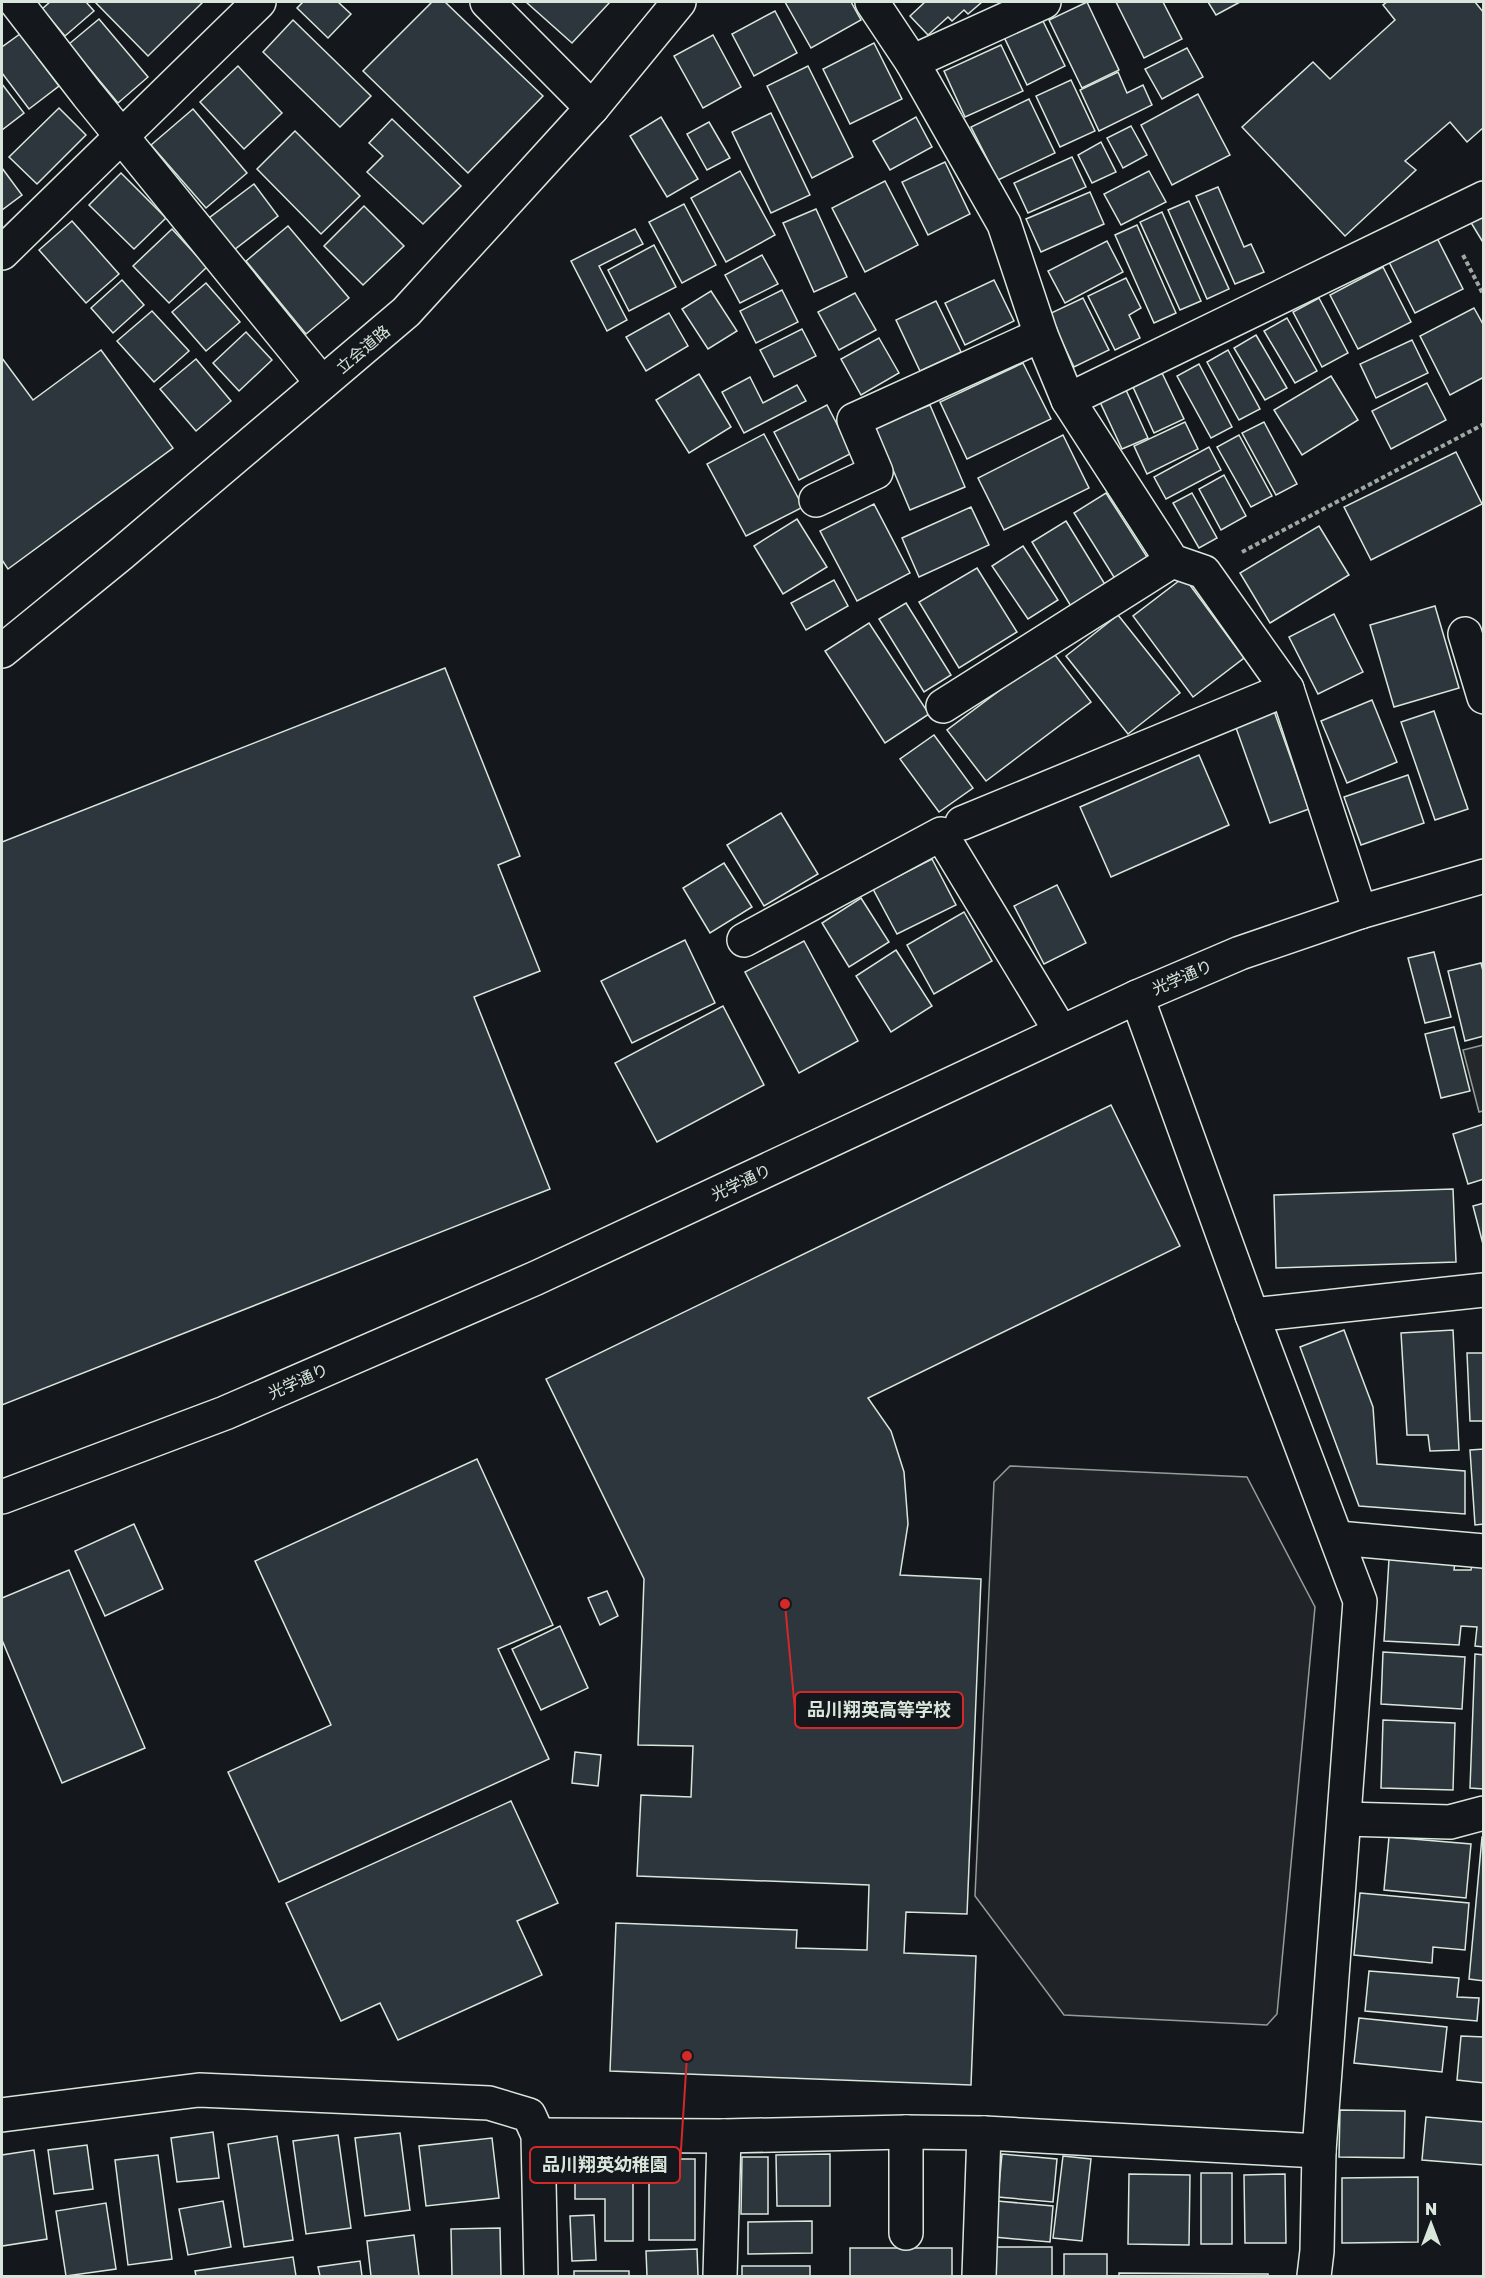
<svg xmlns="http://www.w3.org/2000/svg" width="1485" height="2278" font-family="'Golos Text','Noto Sans JP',sans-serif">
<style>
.green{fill:#202428;stroke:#939e99;stroke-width:1.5}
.parking{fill:#24282b;stroke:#939e99;stroke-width:1.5}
.building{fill:#2c363c;stroke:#d8e6dc;stroke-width:1.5}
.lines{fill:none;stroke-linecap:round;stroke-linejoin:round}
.minor-casing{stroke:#d8e6dc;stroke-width:36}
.path{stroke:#9da8a2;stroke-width:4;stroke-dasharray:4.5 3;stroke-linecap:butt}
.minor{stroke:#14181c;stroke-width:33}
.labels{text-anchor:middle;stroke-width:4.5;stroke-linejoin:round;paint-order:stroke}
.street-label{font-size:16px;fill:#d8e6dc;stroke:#14181c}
.leader{fill:none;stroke:#d62828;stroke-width:2}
.callout-dot{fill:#d62828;stroke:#14181c;stroke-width:2}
.callout{fill:#14181c;stroke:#d62828;stroke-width:2}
.callout-label{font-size:18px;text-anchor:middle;font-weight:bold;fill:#d8e6dc}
</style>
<rect width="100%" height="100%" fill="#14181c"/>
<!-- green -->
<polygon class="green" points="1010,1466 1247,1477 1315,1607 1277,2014 1267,2025 1064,2015 975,1896 994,1482"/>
<!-- parking -->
<polygon class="parking" points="1483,1045 1483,1111 1479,1112 1463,1050"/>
<!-- building -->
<g class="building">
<polygon points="50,2 86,2 94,11 65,36 42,9"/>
<polygon points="95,2 203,2 148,56"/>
<polygon points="303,2 338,2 351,14 328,38 297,8"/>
<polygon points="432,2 445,2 543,96 468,173 363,71"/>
<polygon points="526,2 610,2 572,43"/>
<polygon points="785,2 851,2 861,20 811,48"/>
<polygon points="925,2 982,2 968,14 964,10 952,21 948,17 928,35 910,16"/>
<polygon points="1087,2 1119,70 1082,88 1049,20"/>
<polygon points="1116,2 1163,2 1182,39 1144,58"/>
<polygon points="1208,2 1240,2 1216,15"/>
<polygon points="1387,2 1475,2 1484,13 1484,127 1467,142 1450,122 1405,161 1416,170 1345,236 1242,127 1313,62 1330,79 1395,20 1383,5"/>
<polygon points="775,11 797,53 754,76 732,34"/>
<polygon points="99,19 148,77 118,103 69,44"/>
<polygon points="1042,19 1065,66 1027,85 1004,37"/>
<polygon points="293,20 371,96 340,127 263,52"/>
<polygon points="20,34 59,86 29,109 2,73 2,47"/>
<polygon points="713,35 741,87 703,108 674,56"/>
<polygon points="874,43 902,99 850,124 823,69"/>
<polygon points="1001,45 1023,91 965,117 944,71"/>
<polygon points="1187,48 1203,77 1162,99 1145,69"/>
<polygon points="238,66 282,113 244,149 200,102"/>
<polygon points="808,66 853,157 812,178 767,86"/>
<polygon points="1118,72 1127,93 1143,85 1152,105 1099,131 1080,90"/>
<polygon points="1071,80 1095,131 1060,147 1036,96"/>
<polygon points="2,84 24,113 2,130"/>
<polygon points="1198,94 1230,155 1172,185 1141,125"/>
<polygon points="1029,99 1055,153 998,180 971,127"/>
<polygon points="59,108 86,135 37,184 9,157"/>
<polygon points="193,109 247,173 206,208 151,145"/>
<polygon points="771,113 810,195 771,213 732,132"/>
<polygon points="661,117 698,179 667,197 630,136"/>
<polygon points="916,117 932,147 890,170 873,141"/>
<polygon points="392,119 461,186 423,224 367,172 383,156 369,143"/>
<polygon points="709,122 730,158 707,170 687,134"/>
<polygon points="1131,126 1147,155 1123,168 1107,138"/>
<polygon points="295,131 360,196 321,234 257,169"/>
<polygon points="1101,142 1116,172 1092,183 1078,155"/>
<polygon points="1072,157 1086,187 1028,213 1014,183"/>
<polygon points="945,162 970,214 928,235 902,182"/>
<polygon points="2,168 22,195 2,210"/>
<polygon points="740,171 775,235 726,262 691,198"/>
<polygon points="1149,171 1166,202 1121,225 1104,194"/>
<polygon points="121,173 166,218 134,249 89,205"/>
<polygon points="885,181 918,245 865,272 832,208"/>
<polygon points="254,184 278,216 230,253 205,221"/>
<polygon points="1218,187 1244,247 1251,244 1264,272 1235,284 1196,196"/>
<polygon points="1090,192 1104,224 1041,252 1026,219"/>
<polygon points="1189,201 1229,289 1207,299 1168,210"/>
<polygon points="684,204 716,265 682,283 649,222"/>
<polygon points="364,206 404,246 363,285 324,246"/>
<polygon points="816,209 847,277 814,292 783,223"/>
<polygon points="1162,212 1201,301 1180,310 1140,222"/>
<polygon points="1484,213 1484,244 1470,221"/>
<polygon points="72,221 119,274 86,303 39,250"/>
<polygon points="1137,225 1176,313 1154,323 1115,235"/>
<polygon points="288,226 349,298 306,334 246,261"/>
<polygon points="172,229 207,267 169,303 133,266"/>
<polygon points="635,229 643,244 599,266 627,320 607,331 571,261"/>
<polygon points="1435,234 1463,289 1415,313 1387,258"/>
<polygon points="1107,241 1123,272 1065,303 1048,271"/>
<polygon points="654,245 676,287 629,311 608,270"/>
<polygon points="762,255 778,284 740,303 725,275"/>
<polygon points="1383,267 1411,322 1358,349 1330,295"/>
<polygon points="1126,278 1141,308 1129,315 1140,338 1115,350 1088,296"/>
<polygon points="122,280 144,305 113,333 91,308"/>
<polygon points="994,280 1014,321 965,345 945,303"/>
<polygon points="206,283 240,322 206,351 172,312"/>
<polygon points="782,290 798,322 756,343 740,311"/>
<polygon points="711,291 737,331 708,349 682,309"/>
<polygon points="855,293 876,330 839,350 818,312"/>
<polygon points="1083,298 1109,350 1074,367 1049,314"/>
<polygon points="1319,298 1348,353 1322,367 1293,312"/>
<polygon points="936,301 961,352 920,371 896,320"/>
<polygon points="1474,308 1484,326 1484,377 1450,395 1420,336"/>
<polygon points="152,311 189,351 154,382 117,341"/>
<polygon points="669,313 688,346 646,371 626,337"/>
<polygon points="1287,318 1317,371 1295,383 1264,331"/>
<polygon points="802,329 816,356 774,377 760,350"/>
<polygon points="246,332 272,360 239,391 213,363"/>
<polygon points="1256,335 1287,388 1265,400 1234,348"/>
<polygon points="879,338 899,373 861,395 841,359"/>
<polygon points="1412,340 1428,373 1376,398 1360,364"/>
<polygon points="101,350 173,448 8,569 2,560 2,358 33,400"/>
<polygon points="1228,350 1260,409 1239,420 1207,362"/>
<polygon points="196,359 231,401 196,431 160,389"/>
<polygon points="1023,363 1051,419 967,459 940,402"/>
<polygon points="1199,364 1232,427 1211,438 1177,376"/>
<polygon points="1162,373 1184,419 1154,433 1133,387"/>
<polygon points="699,374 731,427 689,453 656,400"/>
<polygon points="1331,376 1358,420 1302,455 1274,410"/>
<polygon points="750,377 763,403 797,385 806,401 744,433 722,392"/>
<polygon points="1427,383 1446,420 1391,449 1372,411"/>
<polygon points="1126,390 1148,438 1122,449 1100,402"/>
<polygon points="827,405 852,453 799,480 774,432"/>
<polygon points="930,405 965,487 910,510 875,427"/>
<polygon points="1185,422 1198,449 1147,474 1134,446"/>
<polygon points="1264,422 1297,484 1276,495 1242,433"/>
<polygon points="764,434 803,507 746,536 707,464"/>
<polygon points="1063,435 1089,488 1004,530 978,478"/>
<polygon points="1239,435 1272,496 1251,507 1217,447"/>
<polygon points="1209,447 1221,470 1166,499 1154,477"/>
<polygon points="1456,452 1482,504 1371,560 1344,507"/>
<polygon points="1224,475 1246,516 1221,530 1199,489"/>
<polygon points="1106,493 1149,560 1117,582 1074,513"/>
<polygon points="1192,493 1217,538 1199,548 1173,503"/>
<polygon points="874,504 910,573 857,601 820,531"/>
<polygon points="971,507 989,545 919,577 902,538"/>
<polygon points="797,519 827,567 783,594 754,546"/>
<polygon points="1066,521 1106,586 1072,608 1032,542"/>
<polygon points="1319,526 1349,575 1270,623 1240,573"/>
<polygon points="1023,546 1058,600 1028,619 992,566"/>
<polygon points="977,568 1017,632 959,668 919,602"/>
<polygon points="1184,577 1244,658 1193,697 1133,616"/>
<polygon points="834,580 848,606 806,630 791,603"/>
<polygon points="906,603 951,675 924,692 879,619"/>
<polygon points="1435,606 1459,688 1394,707 1370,625"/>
<polygon points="1334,614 1363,672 1318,694 1289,637"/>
<polygon points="1118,615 1180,693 1128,734 1066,656"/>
<polygon points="869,623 929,714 885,743 825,651"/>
<polygon points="1052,651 1091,702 986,781 947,730"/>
<polygon points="445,668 520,856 498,865 540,971 474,997 550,1189 2,1405 2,842"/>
<polygon points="1372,700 1397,762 1347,783 1321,721"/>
<polygon points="1274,711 1309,809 1270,823 1235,725"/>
<polygon points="1434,711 1468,809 1435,820 1401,722"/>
<polygon points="934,735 973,788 939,812 900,759"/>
<polygon points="1199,755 1229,825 1111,877 1080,807"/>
<polygon points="1408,775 1424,823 1361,845 1344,797"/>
<polygon points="781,813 818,874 764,906 727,845"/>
<polygon points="932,859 956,905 897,934 873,889"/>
<polygon points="724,863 752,907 710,933 683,888"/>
<polygon points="1057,885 1086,943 1044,964 1014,906"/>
<polygon points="861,898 889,942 849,967 822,923"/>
<polygon points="964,912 992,961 934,994 907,945"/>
<polygon points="685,940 715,1003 632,1043 601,981"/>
<polygon points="804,941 858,1041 799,1073 745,972"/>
<polygon points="896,950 932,1006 891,1032 856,976"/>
<polygon points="1434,952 1451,1017 1425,1023 1408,958"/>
<polygon points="1481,963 1484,975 1484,1036 1465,1041 1448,971"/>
<polygon points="723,1006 764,1085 657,1142 615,1063"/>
<polygon points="1454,1027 1470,1091 1441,1098 1425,1034"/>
<polygon points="1111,1105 1180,1246 868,1398 891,1431 904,1472 908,1524 900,1575 981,1579 967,1914 906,1912 904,1953 976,1956 971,2085 610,2071 616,1923 797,1930 796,1948 867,1950 869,1885 637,1876 641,1795 691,1797 693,1746 638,1745 644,1579 546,1379"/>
<polygon points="1484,1124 1484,1179 1468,1184 1453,1134"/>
<polygon points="1453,1189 1456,1262 1276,1268 1274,1195"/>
<polygon points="1484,1203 1484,1248 1473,1206"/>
<polygon points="1344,1330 1373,1407 1377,1464 1465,1471 1465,1514 1359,1506 1300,1347"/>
<polygon points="1453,1330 1459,1450 1430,1451 1428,1435 1407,1435 1401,1333"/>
<polygon points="1467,1353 1484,1353 1484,1421 1470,1421"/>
<polygon points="1484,1449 1484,1524 1475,1525 1470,1450"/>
<polygon points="477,1459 553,1625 498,1649 549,1759 279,1882 228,1772 331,1725 255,1561"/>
<polygon points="134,1524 163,1589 105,1616 75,1551"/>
<polygon points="1389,1559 1455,1562 1454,1570 1471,1570 1472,1564 1484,1564 1484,1647 1475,1646 1477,1627 1461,1626 1459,1645 1384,1641"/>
<polygon points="69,1570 145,1748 62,1783 2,1640 2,1598"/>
<polygon points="607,1591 618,1616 600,1625 588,1598"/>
<polygon points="560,1626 588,1688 541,1710 512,1649"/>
<polygon points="1383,1652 1465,1657 1462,1709 1381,1704"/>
<polygon points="1475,1654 1484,1655 1484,1789 1470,1788"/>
<polygon points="1383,1720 1455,1723 1453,1790 1381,1788"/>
<polygon points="575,1752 601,1755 598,1786 572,1783"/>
<polygon points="511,1801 558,1903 517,1921 542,1975 398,2040 380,2003 341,2021 286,1903"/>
<polygon points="1389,1837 1471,1844 1466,1898 1384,1890"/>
<polygon points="1482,1837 1484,1837 1484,1981 1469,1979"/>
<polygon points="1360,1893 1469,1903 1465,1950 1433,1947 1432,1963 1354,1955"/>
<polygon points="1369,1971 1459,1978 1457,1997 1479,1998 1477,2021 1365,2011"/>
<polygon points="1359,2018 1447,2027 1442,2072 1354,2063"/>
<polygon points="1461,2036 1484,2037 1484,2083 1457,2080"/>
<polygon points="1340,2110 1405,2111 1404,2158 1339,2157"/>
<polygon points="1426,2117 1484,2122 1484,2165 1422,2160"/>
<polygon points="213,2132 219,2178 177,2182 171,2138"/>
<polygon points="400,2133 410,2210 365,2216 355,2138"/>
<polygon points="338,2135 351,2228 306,2234 293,2141"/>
<polygon points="277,2136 293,2240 244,2247 228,2144"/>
<polygon points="492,2138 499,2198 426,2206 419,2146"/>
<polygon points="87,2145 93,2189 54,2194 48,2150"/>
<polygon points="34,2150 47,2239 2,2246 2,2155"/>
<polygon points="830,2154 830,2206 777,2206 776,2155"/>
<polygon points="1002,2154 1057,2159 1053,2202 998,2197"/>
<polygon points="158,2155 172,2259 128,2265 115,2160"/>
<polygon points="1063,2156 1091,2159 1082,2241 1053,2238"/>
<polygon points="742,2157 768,2157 768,2214 741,2214"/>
<rect x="649" y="2159" width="46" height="81"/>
<polygon points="575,2162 633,2162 633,2241 605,2241 605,2199 575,2199"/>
<rect x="1201" y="2173" width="31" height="71"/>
<polygon points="1129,2174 1190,2175 1189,2245 1128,2244"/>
<polygon points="1285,2174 1286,2243 1245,2243 1244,2175"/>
<polygon points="1418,2177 1418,2242 1342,2243 1342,2178"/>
<polygon points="223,2201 231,2247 188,2255 179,2209"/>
<polygon points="997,2201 1053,2206 1050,2242 994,2237"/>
<polygon points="106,2203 116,2269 66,2276 56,2211"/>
<polygon points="594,2215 596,2260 572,2261 570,2216"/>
<polygon points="812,2221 812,2253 748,2254 748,2222"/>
<polygon points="500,2228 501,2276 452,2276 451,2229"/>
<polygon points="414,2235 419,2276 371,2276 367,2241"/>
<rect x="992" y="2247" width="60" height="29"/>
<rect x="850" y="2248" width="102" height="28"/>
<polygon points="697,2249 698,2276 647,2276 646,2251"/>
<rect x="1064" y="2254" width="43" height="22"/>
<polygon points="293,2257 296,2276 196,2276 195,2271"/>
<polygon points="360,2261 362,2276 320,2276 318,2267"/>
<rect x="742" y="2266" width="68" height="10"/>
<rect x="574" y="2271" width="55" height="5"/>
<polygon points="1119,2273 1268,2274 1268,2276 1119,2276"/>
</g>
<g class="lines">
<!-- minor casing -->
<g class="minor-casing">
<g id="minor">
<polyline points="16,2 88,95 322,383"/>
<polyline points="487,2 592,108"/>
<polyline points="872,2 912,62 1004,224 1041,335 1068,400 1172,561 1204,572 1287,689 1360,912"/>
<polyline points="912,62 1044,2"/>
<polyline points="2,253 259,2"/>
<polyline points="1068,400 1484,198"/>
<polyline points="816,500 876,472 854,420 1041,335"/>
<polyline points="1465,634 1484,697"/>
<polyline points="2,651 121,554 406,312 592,108 679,2"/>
<polyline points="943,706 1172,561"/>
<polyline points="962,823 1287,689"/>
<polyline points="744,940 941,834 1061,1032"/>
<polyline points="1137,997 1252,1315 1360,1601 1319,2151 1317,2251 1314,2276"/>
<polyline points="1252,1315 1484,1290"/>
<polyline points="2,1497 225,1413 536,1278 1137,997 1240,953 1360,912 1484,876"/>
<polyline points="1338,1538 1484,1551"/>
<polyline points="1345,1819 1450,1822 1484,1813"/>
<polyline points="2,2115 199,2090 489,2103 529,2115 538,2135 541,2276"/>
<polyline points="906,2132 906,2233"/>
<polyline points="538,2135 724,2136 906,2132 984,2133 1319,2151"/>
<polyline points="720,2276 724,2136"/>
<polyline points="979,2276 984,2133"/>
</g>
</g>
<!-- path -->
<g class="path">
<polyline points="1463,255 1484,296"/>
<polyline points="1242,552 1484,424"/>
</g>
<!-- minor -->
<use href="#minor" class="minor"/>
</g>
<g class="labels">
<!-- street labels -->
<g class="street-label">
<text transform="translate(363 349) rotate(-40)" y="6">立会道路</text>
<text transform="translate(1182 977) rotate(-23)" y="6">光学通り</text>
<text transform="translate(741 1182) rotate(-25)" y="6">光学通り</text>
<text transform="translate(298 1381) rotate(-24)" y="6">光学通り</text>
</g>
</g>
<!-- callouts -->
<path class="leader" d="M785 1604L795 1710M687 2056L680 2165"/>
<g class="callout-dot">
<circle cx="785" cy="1604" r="6"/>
<circle cx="687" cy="2056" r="6"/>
</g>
<g class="callout">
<rect x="795" y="1692" width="168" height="36" rx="6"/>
<rect x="530" y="2147" width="150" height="36" rx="6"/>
</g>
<g class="callout-label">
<text x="879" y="1716">品川翔英高等学校</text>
<text x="605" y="2171">品川翔英幼稚園</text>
</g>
<!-- border -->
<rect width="1485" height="2278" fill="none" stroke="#d8e6dc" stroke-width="6"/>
<!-- north arrow -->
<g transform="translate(1431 2224)" stroke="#14181c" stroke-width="4.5" paint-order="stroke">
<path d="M0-4.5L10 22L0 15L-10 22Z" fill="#d8e6dc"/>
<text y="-9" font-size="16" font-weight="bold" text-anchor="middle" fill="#d8e6dc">N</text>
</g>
</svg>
